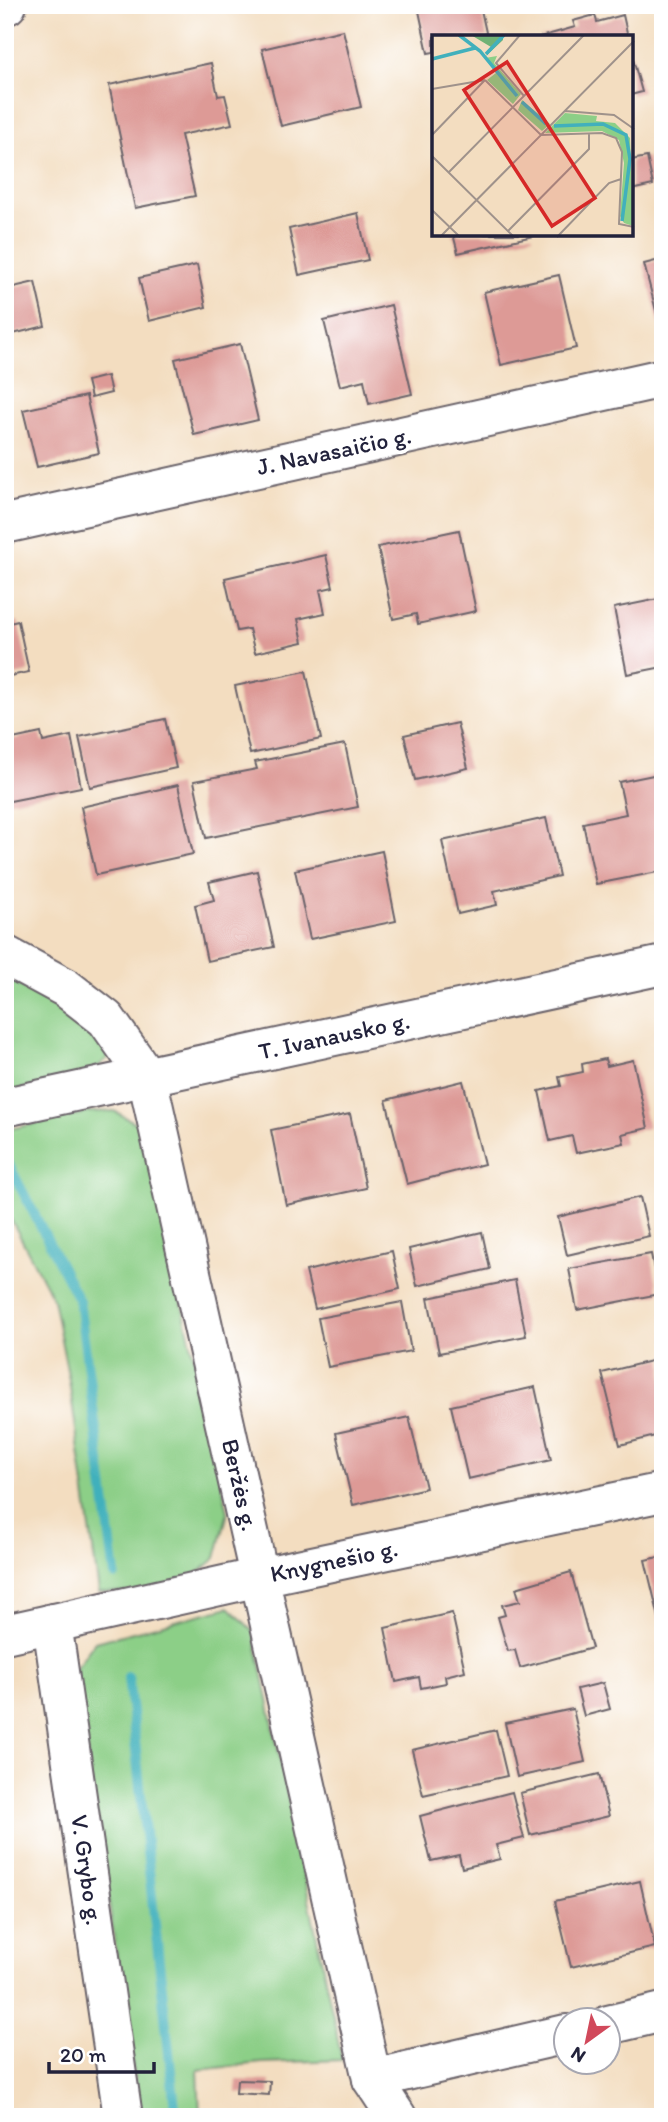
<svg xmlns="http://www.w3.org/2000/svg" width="668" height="2122" font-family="Itim,sans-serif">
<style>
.green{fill:#8ccf87;stroke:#577861;stroke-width:2}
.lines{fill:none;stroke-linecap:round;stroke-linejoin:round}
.stream{stroke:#41b0bc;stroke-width:10}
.building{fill:#dd9a96}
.minor-casing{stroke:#6b636a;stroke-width:42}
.minor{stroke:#fff;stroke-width:38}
.labels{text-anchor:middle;stroke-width:7;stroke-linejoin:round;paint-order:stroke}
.street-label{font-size:24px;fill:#22223b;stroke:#fff}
.inset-river{fill:none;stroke:#41b0bc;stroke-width:3.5}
.inset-road{fill:none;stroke:#9f928b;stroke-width:2}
.view{fill:#d62828;fill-opacity:0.15;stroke:#d62828;stroke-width:3.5}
.inset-edge{fill:none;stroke:#22223b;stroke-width:3.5}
</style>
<rect width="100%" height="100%" fill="#fff"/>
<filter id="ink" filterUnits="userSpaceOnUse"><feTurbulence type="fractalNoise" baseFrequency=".0143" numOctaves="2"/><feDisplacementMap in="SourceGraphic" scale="14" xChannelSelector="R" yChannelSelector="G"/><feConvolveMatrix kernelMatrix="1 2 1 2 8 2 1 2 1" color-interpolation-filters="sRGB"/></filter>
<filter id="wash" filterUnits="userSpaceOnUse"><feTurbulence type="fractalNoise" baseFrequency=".00686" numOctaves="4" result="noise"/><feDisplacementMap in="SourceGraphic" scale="28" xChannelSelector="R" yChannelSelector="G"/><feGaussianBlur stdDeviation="1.57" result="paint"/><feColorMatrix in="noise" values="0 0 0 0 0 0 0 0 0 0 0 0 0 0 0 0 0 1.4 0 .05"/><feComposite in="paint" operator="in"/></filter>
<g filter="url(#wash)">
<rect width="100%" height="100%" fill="#f3ddc0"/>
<!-- green -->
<g class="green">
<polygon points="5,977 53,1003 100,1037 108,1058 88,1075 5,1093"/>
<polygon points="114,1111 143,1127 228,1512 216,1558 191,1579 131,1593 99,1592 69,1380 53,1299 5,1208 5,1130 90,1112"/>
<polygon points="229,1607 254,1632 342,2060 262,2063 198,2070 200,2117 140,2117 75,1669 95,1642"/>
</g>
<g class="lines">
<!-- stream -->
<g class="stream">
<polyline points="8,1163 79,1301 115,1575"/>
<polyline points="128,1677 176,2117"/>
</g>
</g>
<g id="blocks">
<!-- building -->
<g class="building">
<polygon points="442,5 480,5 487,37 434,37 434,52 428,53 419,11"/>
<polygon points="595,15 597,22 623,15 628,37 540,37 575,27 573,21"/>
<polygon points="343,30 361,107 281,126 262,49"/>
<polygon points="631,52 642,92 631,95"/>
<polygon points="211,63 218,96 225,95 232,124 181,135 195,196 135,208 109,85"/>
<polygon points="647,157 653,185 631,190 631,160"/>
<polygon points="358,213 368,260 299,275 289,229"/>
<polygon points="453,234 532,234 533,236 458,253"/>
<polygon points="663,259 663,334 662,334 644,264"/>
<polygon points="197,265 206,307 149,321 139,278"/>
<polygon points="559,275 576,348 501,365 484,292"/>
<polygon points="35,282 45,326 5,336 5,289"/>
<polygon points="391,305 412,394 369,404 364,380 340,386 324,321"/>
<polygon points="240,344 258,420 194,435 175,359"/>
<polygon points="107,376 111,393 91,398 87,381"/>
<polygon points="86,396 99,453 37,467 23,410"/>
<polygon points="459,530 476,611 418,624 416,614 393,619 378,547"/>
<polygon points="326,555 333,587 320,590 325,613 298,619 303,642 255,653 249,629 237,631 225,578"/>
<polygon points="663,598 663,667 627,674 614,608"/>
<polygon points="18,621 29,672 5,677 5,624"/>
<polygon points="306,671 321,739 250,754 235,686"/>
<polygon points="165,719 176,768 90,787 79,737"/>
<polygon points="457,723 468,768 415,780 404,735"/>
<polygon points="41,733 43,742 71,736 81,787 5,802 5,750 9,749 8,740"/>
<polygon points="345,744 358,807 206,838 194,781 257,769 255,762"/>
<polygon points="663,773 663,871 596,884 583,823 626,814 619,782"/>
<polygon points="178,785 193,854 96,875 81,807"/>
<polygon points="546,818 559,876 494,891 497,905 458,914 442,841"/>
<polygon points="382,851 396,921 310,939 295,870"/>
<polygon points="257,871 274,947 207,961 195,905 214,900 209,882"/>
<polygon points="605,1059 607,1066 633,1060 648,1128 622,1134 624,1143 576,1153 572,1136 550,1141 539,1091 561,1086 559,1077 583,1072 582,1064"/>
<polygon points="463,1081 484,1164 407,1184 386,1100"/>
<polygon points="350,1114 366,1188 286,1205 271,1130"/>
<polygon points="640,1197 649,1236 567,1255 558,1217"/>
<polygon points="482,1232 490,1269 417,1286 409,1249"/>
<polygon points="392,1251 400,1289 315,1309 306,1271"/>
<polygon points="651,1254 659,1294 577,1310 569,1269"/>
<polygon points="515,1280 526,1336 439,1353 428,1298"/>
<polygon points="402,1302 411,1351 328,1367 318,1318"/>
<polygon points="663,1358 663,1434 620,1445 602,1373"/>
<polygon points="535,1387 551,1460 468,1479 451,1406"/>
<polygon points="409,1417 426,1488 353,1505 336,1433"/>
<polygon points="663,1556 663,1630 662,1630 645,1560"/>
<polygon points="571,1572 592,1648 520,1668 515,1650 508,1651 498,1617 505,1615 502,1605 520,1601 516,1588"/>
<polygon points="452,1613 465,1671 445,1676 446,1683 421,1688 419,1677 396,1682 385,1628"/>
<polygon points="603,1683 610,1709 584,1716 577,1689"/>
<polygon points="573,1709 585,1762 517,1777 505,1723"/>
<polygon points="496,1730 507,1776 423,1795 412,1750"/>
<polygon points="599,1774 609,1816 530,1835 520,1793"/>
<polygon points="512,1792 524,1838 496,1845 500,1859 462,1868 459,1855 431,1861 420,1816"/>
<polygon points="640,1881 655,1947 571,1967 555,1901"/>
<polygon points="237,2080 270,2081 269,2095 236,2093"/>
<polygon points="329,2113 329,2117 289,2117 289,2114"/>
</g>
</g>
</g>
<g filter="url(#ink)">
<use href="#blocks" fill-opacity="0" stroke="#6b636a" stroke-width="2"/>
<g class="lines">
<!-- minor casing -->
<g class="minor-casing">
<g id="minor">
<polyline points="5,6 7,5"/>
<polyline points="5,524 663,378"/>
<polyline points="5,955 66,988 106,1019 147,1077 372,2079 397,2117"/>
<polyline points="5,1107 663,965"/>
<polyline points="52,1623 123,2117"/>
<polyline points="5,1634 260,1577 663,1492"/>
<polyline points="608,2025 663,2012"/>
<polyline points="372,2079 566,2034"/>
</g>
</g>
<!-- minor -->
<use href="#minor" class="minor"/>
</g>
</g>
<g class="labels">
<!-- street labels -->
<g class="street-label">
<text transform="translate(334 451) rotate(-12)" y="8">J. Navasaičio g.</text>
<text transform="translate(334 1036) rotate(-12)" y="8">T. Ivanausko g.</text>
<text transform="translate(240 1485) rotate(77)" y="8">Beržės g.</text>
<text transform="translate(334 1561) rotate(-12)" y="8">Knygnešio g.</text>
<text transform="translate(87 1870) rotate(82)" y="8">V. Grybo g.</text>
</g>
</g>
<!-- overview -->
<g transform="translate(432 35)">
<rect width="201" height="201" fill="#f3ddc0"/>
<path d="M65,21L62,28L89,59L81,69L55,45L64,38L53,23ZM90,65L118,89L110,96L86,75ZM133,78L165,81L164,86L183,88L198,103L201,191L192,188L188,181L192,128L187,105L170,96L113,98Z" fill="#8ccf87"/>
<path d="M39,0H71V5L54,21L59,12Z" fill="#71b274"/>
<path class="inset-river" d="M27,0L48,16L85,61M54,19L72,0M0,24L43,13M90,67L114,89M122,91L171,89L194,100L198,124L190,186"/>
<path class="inset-road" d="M88,0L64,28L92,61M53,45L109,100L170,98L184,103L190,117L187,189L202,192M0,54L53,45M133,76L182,80L202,94M0,100L53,45M0,121L82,202M17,137L152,0M0,175L28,202M76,196L157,114V99M8,202L202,6M125,202L177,148L189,144"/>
<path class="view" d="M75,27L163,163L120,191L32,55Z"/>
<rect width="201" height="201" class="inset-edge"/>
</g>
<!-- margin -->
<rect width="668" height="2122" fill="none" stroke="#fff" stroke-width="28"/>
<!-- north arrow -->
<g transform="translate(587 2041) rotate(213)"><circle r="33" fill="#ffffff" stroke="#a7a7b1" stroke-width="2"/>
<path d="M0-5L12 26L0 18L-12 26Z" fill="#d1495b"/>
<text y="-10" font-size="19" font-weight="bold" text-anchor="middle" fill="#22223b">N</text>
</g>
<!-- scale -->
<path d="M49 2062v10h105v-10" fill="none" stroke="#22223b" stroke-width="3.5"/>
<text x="60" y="2062" font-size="21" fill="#22223b" stroke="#ffffff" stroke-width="5" paint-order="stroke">20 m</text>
</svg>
